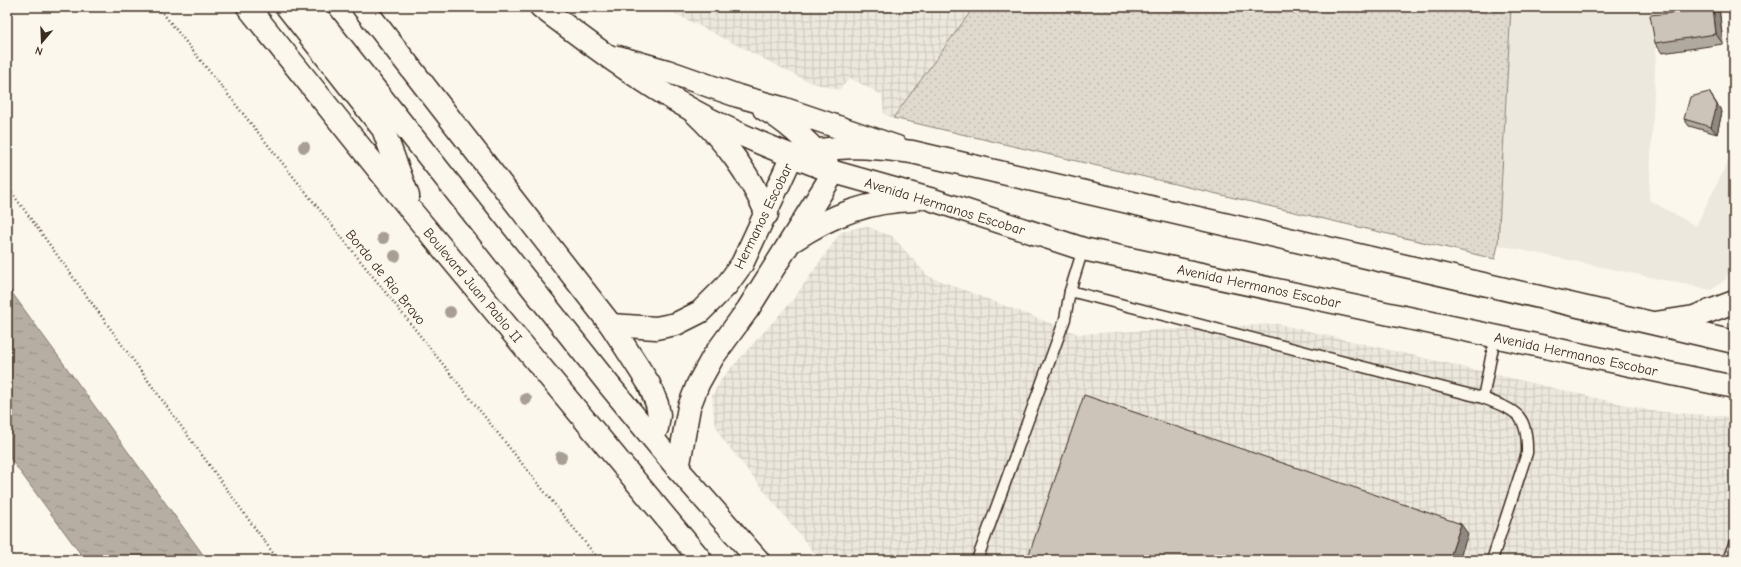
<svg xmlns="http://www.w3.org/2000/svg" width="1741" height="567" font-family="'Comic Neue',sans-serif">
<style>
.built{fill:#ede8dd}
.industrial{fill:url(#industrial-grid)}
.park{fill:url(#park-dots);stroke:#8d8276}
.water{fill:url(#water-ripples);stroke:#85796d}
.lines{fill:none;stroke-linecap:round;stroke-linejoin:round}
.lane-casing{stroke:#3b2a1e;stroke-width:13}
.secondary-casing{stroke:#3b2a1e;stroke-width:25}
.primary-casing{stroke:#3b2a1e;stroke-width:25}
.highway-casing{stroke:#3b2a1e;stroke-width:25}
.path{stroke:#3b2a1e;stroke-width:2.5;stroke-dasharray:1 3;stroke-linecap:butt}
.lane{stroke:#fbf7ec;stroke-width:10}
.secondary{stroke:#fbf7ec;stroke-width:22}
.primary{stroke:#fbf7ec;stroke-width:22}
.highway{stroke:#fbf7ec;stroke-width:22}
.tree{fill:#a89e93}
.wall{fill:#afa99f;stroke:#3b2a1e}
.shaded-wall{fill:#8f8982;stroke:#3b2a1e}
.building{fill:#ccc4b9;stroke:#3b2a1e}
.labels{text-anchor:middle;stroke-width:3;stroke-linejoin:round;paint-order:stroke}
.street-label{font-size:14px;fill:#3b2a1e;stroke:#fbf7ec}
</style>
<defs>
<pattern id="industrial-grid" width="8" height="8" patternUnits="userSpaceOnUse"><rect width="8" height="8" fill="#ede8dd"/><path d="M0 4h8M4 0v8" fill="none" stroke="#ccc7bd"/></pattern>
<pattern id="park-dots" width="8" height="8" patternUnits="userSpaceOnUse"><rect width="8" height="8" fill="#dfd9ce"/><path d="M2 2h.1M6 6h.1" fill="none" stroke="#c0bab0" stroke-width="1.8" stroke-linecap="round"/></pattern>
<pattern id="water-ripples" width="26" height="14" patternUnits="userSpaceOnUse"><rect width="26" height="14" fill="#b6aea2"/><path d="M2 4q2-2 4 0t4 0M15 11q2-2 4 0t4 0" fill="none" stroke="#958e83"/></pattern>
</defs>
<rect width="100%" height="100%" fill="#fbf7ec"/>
<filter id="ink" filterUnits="userSpaceOnUse"><feTurbulence type="fractalNoise" baseFrequency=".025" numOctaves="2"/><feDisplacementMap in="SourceGraphic" scale="8" xChannelSelector="R" yChannelSelector="G"/><feConvolveMatrix kernelMatrix="1 2 1 2 8 2 1 2 1" color-interpolation-filters="sRGB"/></filter>
<g filter="url(#ink)">
<!-- built -->
<polygon class="built" points="1511,7 1658,7 1649,200 1696,226 1734,149 1734,259 1725,280 1711,290 1498,245"/>
<!-- industrial -->
<g class="industrial">
<polygon points="662,7 974,7 893,118 884,114 882,95 850,78 839,90 809,82"/>
<polygon points="865,226 892,236 928,276 1078,334 1278,324 1652,411 1734,417 1734,560 820,560 721,437 714,420 712,396 722,378 792,301 841,232"/>
</g>
<!-- park -->
<polygon class="park" points="974,7 1511,7 1498,245 1495,259 893,118"/>
<!-- water -->
<polygon class="water" points="7,286 207,560 85,560 7,454"/>
<g class="lines">
<!-- lane casing -->
<g class="lane-casing">
<g id="lane">
<path d="M1070,291L1483,398C1516,411 1528,413 1527,453L1492,560"/>
<polyline points="1483,398 1495,337"/>
<polyline points="977,560 1065,319 1070,291 1083,249"/>
<polyline points="1728,560 1734,544"/>
</g>
</g>
<!-- secondary casing -->
<g class="secondary-casing">
<g id="secondary">
<path d="M541,7C590,44 639,81 692,110C737,135 786,154 834,172"/>
<polyline points="618,57 667,71 738,96 782,108 897,147"/>
<path d="M764,109C788,122 809,143 827,163"/>
<polyline points="1655,323 1694,317 1734,302"/>
</g>
</g>
<!-- primary casing -->
<g class="primary-casing">
<g id="primary">
<path d="M693,111C726,142 748,172 767,214"/>
<path d="M794,240C831,215 869,201 913,200"/>
<path d="M611,325L656,328L676,324L700,312L726,286L742,264L792,156C837,144 865,146 912,152L1734,342"/>
<polyline points="678,469 689,407 698,384 713,357 748,309 834,172 930,199 1083,249 1734,387"/>
</g>
</g>
<!-- highway casing -->
<g class="highway-casing">
<g id="highway">
<polyline points="248,7 414,214 701,560"/>
<polyline points="287,7 383,129 408,196"/>
<polyline points="310,7 609,385 678,469 758,560"/>
<polyline points="363,7 611,325 649,384 657,404 659,415 657,428 652,437"/>
</g>
</g>
<!-- path -->
<g class="path">
<polyline points="158,7 599,560"/>
<polyline points="7,186 278,560"/>
</g>
<!-- lane -->
<use href="#lane" class="lane"/>
<!-- secondary -->
<use href="#secondary" class="secondary"/>
<!-- primary -->
<use href="#primary" class="primary"/>
<!-- highway -->
<use href="#highway" class="highway"/>
</g>
<!-- trees -->
<g class="tree">
<circle cx="304" cy="147" r="6"/>
<circle cx="383" cy="238" r="6"/>
<circle cx="395" cy="256" r="6"/>
<circle cx="450" cy="312" r="6"/>
<circle cx="526" cy="399" r="6"/>
<circle cx="561" cy="457" r="6"/>
</g>
<!-- wall -->
<g class="wall">
<polygon points="1719,7 1723,44 1662,53 1655,43"/>
<polygon points="1709,92 1722,112 1717,134 1689,126 1684,119"/>
</g>
<!-- shaded-wall -->
<g class="shaded-wall">
<polygon points="1713,7 1719,7 1723,44 1716,34"/>
<polygon points="1709,92 1722,112 1717,134 1711,127"/>
<polygon points="1461,524 1468,534 1459,560 1449,560"/>
</g>
<!-- building -->
<g class="building">
<polygon points="1670,7 1713,7 1716,34 1655,43 1650,15 1671,13"/>
<polygon points="1709,92 1717,105 1711,127 1684,119 1690,97"/>
<polygon points="1084,395 1461,524 1449,560 1027,560"/>
</g>
</g>
<g class="labels">
<!-- street labels -->
<g class="street-label">
<text transform="translate(945 206) rotate(17)" y="5">Avenida Hermanos Escobar</text>
<text transform="translate(763 216) rotate(-64)" y="5">Hermanos Escobar</text>
<text transform="translate(386 277) rotate(51)" y="5">Bordo de Rio Bravo</text>
<text transform="translate(473 285) rotate(50)" y="5">Boulevard Juan Pablo II</text>
<text transform="translate(1259 286) rotate(12)" y="5">Avenida Hermanos Escobar</text>
<text transform="translate(1576 354) rotate(12)" y="5">Avenida Hermanos Escobar</text>
</g>
</g>
<!-- margin -->
<rect width="1741" height="567" fill="none" stroke="#fbf7ec" stroke-width="24"/>
<rect x="12" y="12" width="1717" height="543" fill="none" stroke="#3b2a1e" stroke-width="1.5" filter="url(#ink)"/>
<!-- north arrow -->
<g transform="translate(42 42) rotate(199)" stroke="#fbf7ec" stroke-width="3" paint-order="stroke">
<path d="M0-3L7 15L0 10L-7 15Z" fill="#3b2a1e"/>
<text y="-6" font-size="11" font-weight="bold" text-anchor="middle" fill="#3b2a1e">N</text>
</g>
</svg>
